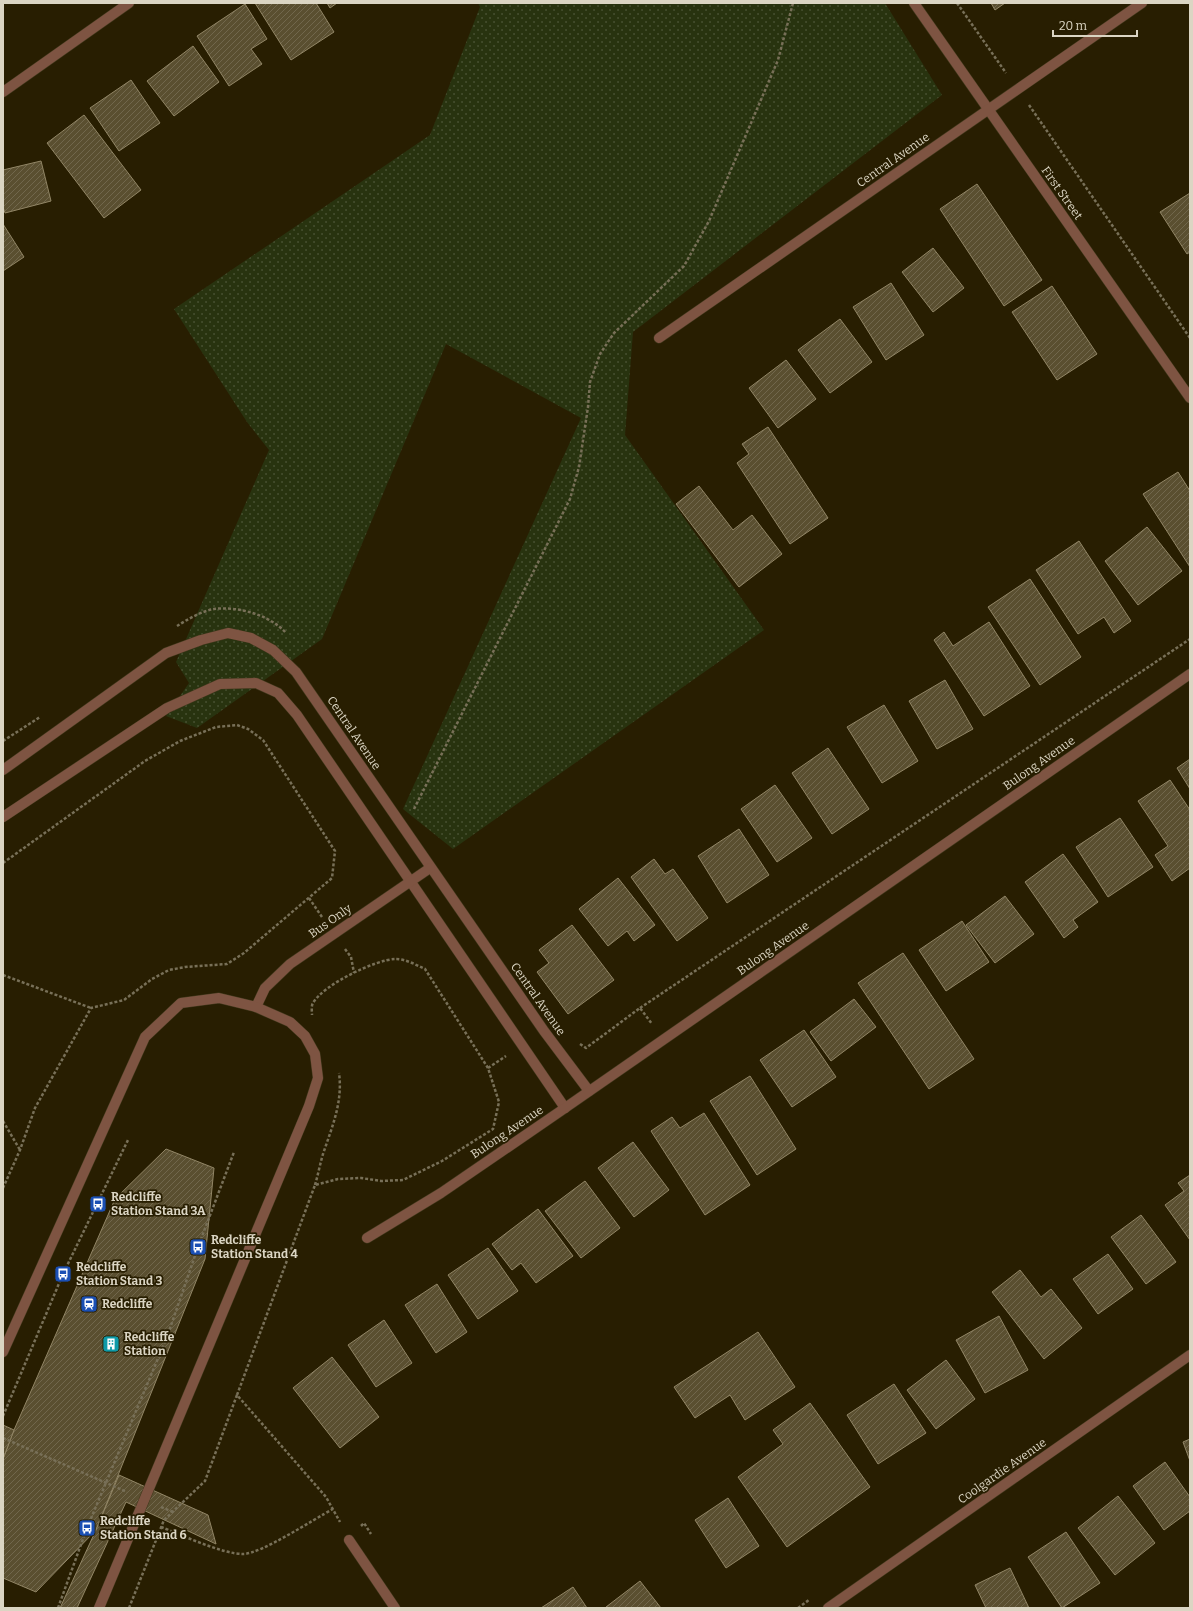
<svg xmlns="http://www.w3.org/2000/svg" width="1193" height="1611" font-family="Bitter,serif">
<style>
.grass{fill:url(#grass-dots)}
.building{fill:url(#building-hatch);stroke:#928666}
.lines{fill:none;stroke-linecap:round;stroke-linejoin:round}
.minor-casing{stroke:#41381c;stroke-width:11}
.path{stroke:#787058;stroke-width:2.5;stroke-dasharray:3 2;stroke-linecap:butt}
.minor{stroke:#7e5442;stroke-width:10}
.labels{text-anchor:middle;stroke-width:3.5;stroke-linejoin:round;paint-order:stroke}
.street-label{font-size:12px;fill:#dbd5c3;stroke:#281e01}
.poi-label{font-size:12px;font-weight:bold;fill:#dbd5c3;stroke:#281e01;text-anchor:start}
</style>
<defs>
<pattern id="grass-dots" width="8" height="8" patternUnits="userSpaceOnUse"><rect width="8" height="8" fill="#28330f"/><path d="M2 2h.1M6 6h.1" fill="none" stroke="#475030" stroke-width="1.8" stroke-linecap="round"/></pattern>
<pattern id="building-hatch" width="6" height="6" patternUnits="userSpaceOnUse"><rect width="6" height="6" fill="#5a4f30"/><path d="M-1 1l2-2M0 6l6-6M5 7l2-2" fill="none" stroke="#71674c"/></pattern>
</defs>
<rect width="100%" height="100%" fill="#281e01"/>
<!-- grass -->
<polygon class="grass" points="478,3 885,3 942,95 633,332 625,435 764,630 453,849 403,809 581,418 446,344 322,639 197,728 166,716 189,683 176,662 269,450 247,422 174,309 430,135 480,7"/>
<!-- building -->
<g class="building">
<polygon points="255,3 316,3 334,32 291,60"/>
<polygon points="327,3 337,3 330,8"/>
<polygon points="991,3 1005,3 995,10"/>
<polygon points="245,4 267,39 251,49 262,64 229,86 197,36"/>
<polygon points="193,46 219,82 174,116 147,81"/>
<polygon points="131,80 160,123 119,151 90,108"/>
<polygon points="84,115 141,190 104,218 47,143"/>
<polygon points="41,161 51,201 5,213 3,207 3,170"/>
<polygon points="977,184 1042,280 1004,306 940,209"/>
<polygon points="1190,193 1190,252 1187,254 1160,212"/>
<polygon points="3,224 24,257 3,271"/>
<polygon points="933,248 964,288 933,312 902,272"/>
<polygon points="891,283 924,335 886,360 853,307"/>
<polygon points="1052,286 1097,354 1057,380 1012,312"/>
<polygon points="840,319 872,362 830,393 798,350"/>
<polygon points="786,360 816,399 778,428 749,388"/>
<polygon points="768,427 828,518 790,544 737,463 749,454 742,444"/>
<polygon points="1178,472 1190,491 1190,567 1143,494"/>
<polygon points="699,486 733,530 752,515 782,554 739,587 676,504"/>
<polygon points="1147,527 1182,571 1138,605 1105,561"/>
<polygon points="1079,541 1131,621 1114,633 1104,617 1078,634 1036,570"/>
<polygon points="1030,579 1081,657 1040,685 988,607"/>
<polygon points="989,622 1030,686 984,716 934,640 944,632 953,646"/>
<polygon points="945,680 973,729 937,749 909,701"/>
<polygon points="884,705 918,761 882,783 847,727"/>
<polygon points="828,748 869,809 832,834 792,773"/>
<polygon points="1190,759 1190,789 1177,768"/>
<polygon points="1170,780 1190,810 1190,868 1172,881 1155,855 1168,846 1138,801"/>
<polygon points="775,785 812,838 777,862 741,809"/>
<polygon points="1120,818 1153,867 1108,897 1076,847"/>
<polygon points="739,829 769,875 727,903 698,856"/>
<polygon points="1063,854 1098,902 1073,920 1078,927 1064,938 1025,882"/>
<polygon points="654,859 665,874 673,869 708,918 677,941 631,877"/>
<polygon points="618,878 655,925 634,941 627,931 608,946 579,909"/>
<polygon points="1005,896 1034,934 995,963 966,925"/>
<polygon points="962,921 989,962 946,991 919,950"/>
<polygon points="572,925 614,980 568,1014 537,972 549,963 539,950"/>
<polygon points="903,953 974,1059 929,1089 858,983"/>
<polygon points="854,999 876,1027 831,1061 810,1032"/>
<polygon points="804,1030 836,1077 792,1107 760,1060"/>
<polygon points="750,1076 796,1149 757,1175 710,1101"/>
<polygon points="704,1113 750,1185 705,1215 651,1131 672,1117 680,1128"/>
<polygon points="633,1142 669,1190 634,1217 598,1168"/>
<polygon points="166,1149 214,1168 205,1259 96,1530 36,1592 3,1578 3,1459 14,1430 115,1199"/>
<polygon points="1190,1175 1190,1240 1165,1205 1184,1191 1178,1183"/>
<polygon points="585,1181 620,1228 581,1258 545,1211"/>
<polygon points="538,1209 573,1256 536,1283 521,1263 512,1270 492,1244"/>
<polygon points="1141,1215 1176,1262 1146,1284 1111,1237"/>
<polygon points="488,1248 518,1291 478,1319 448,1275"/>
<polygon points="1108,1254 1133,1289 1098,1314 1073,1279"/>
<polygon points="1020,1270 1041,1297 1051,1289 1082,1328 1044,1359 992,1292"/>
<polygon points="437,1284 467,1332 436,1353 405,1305"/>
<polygon points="999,1316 1028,1370 985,1393 956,1340"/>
<polygon points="384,1320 412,1363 376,1387 348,1345"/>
<polygon points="758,1332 795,1387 745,1420 730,1395 695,1418 674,1387"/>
<polygon points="332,1357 379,1417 340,1448 293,1388"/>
<polygon points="946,1360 975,1399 936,1429 907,1390"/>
<polygon points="894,1384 926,1433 878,1464 847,1415"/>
<polygon points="810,1403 870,1487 787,1547 738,1477 783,1444 773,1430"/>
<polygon points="3,1425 14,1430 3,1459"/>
<polygon points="1190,1439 1190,1461 1183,1442"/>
<polygon points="1165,1462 1190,1497 1190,1511 1164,1530 1133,1486"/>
<polygon points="119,1475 208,1515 216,1544 126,1502 77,1608 60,1608 96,1530"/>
<polygon points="1118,1496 1155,1543 1115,1575 1078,1528"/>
<polygon points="728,1498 759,1546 726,1568 695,1520"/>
<polygon points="1066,1532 1100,1583 1062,1608 1028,1557"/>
<polygon points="1010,1568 1029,1608 986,1608 975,1585"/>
<polygon points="640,1581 661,1608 607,1608 606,1607"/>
<polygon points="573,1587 587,1608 541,1608"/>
</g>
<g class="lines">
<!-- minor casing -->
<g class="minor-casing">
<g id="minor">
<polyline points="914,3 1190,398"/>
<polyline points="3,92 129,3"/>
<polyline points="659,338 1142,3"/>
<polyline points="3,770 166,653 201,640 228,633 251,638 273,650 296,672 544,1031 589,1091"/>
<polyline points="3,817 167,708 220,684 256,683 278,693 297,715 565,1108"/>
<polyline points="256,1007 265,988 290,964 430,868"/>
<polyline points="367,1238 441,1193 565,1108 1190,674"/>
<polyline points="3,1352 145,1037 181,1003 219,998 256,1007 290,1022 305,1036 315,1054 318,1078 309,1106 99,1608"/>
<polyline points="349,1540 395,1608"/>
<polyline points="828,1608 1190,1355"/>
</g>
</g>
<!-- path -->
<g class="path">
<polyline points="957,3 1006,73"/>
<polyline points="1029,105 1190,338"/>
<path d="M177,626C188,619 202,611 214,609C238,606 270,615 286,633"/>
<polyline points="3,741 40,717"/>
<polyline points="414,809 570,499 579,467 588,407 590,382 600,354 614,333 684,266 709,221 778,60 793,3"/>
<polyline points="3,863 145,761 180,741 216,727 237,725 248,729 263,740 335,851 332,878 244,953 227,964 185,967 169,970 152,979 124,1000 91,1008 35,1108 20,1150 3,1188"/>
<polyline points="309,898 322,917"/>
<polyline points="345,949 351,957 354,973"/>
<polyline points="3,975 91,1008"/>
<polyline points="640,1008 1190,639"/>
<polyline points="580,1044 586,1048 640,1008 652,1024"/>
<polyline points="488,1068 506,1056"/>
<polyline points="3,1121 20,1150"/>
<path d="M315,1185C318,1175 320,1164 323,1154C332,1127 343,1102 339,1073"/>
<path d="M237,1395L315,1185L338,1179L361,1178L381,1181L403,1180L442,1161L493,1129L499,1102L488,1068L425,969C416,965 406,959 396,959C376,959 323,985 313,1003C311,1006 312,1011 312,1015"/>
<polyline points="3,1416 63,1274 128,1140"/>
<polyline points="3,1438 127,1492"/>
<polyline points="161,1507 173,1512"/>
<polyline points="361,1526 364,1523 371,1534"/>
<path d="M161,1527C182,1535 222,1554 243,1554C261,1554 314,1519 333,1509"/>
<polyline points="58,1608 87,1528 167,1337 198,1247 234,1152"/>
<polyline points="129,1608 164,1520 205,1481 237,1395 326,1497 340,1522"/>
<polyline points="798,1608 809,1600"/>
</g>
<!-- minor -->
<use href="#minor" class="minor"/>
</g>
<!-- icons -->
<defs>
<g id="bus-square" transform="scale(0.9)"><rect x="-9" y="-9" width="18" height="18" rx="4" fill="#1a4fb4" stroke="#281e01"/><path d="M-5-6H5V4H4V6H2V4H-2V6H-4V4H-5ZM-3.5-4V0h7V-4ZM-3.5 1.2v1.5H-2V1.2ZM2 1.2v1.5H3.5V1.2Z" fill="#fff"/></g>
<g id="station-square" transform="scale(0.9)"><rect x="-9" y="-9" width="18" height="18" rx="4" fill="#1a4fb4" stroke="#281e01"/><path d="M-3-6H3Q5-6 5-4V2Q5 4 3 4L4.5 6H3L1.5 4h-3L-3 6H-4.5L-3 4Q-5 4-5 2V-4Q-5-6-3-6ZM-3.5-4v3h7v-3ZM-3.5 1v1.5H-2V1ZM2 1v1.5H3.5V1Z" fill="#fff"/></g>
<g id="building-square" transform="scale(0.9)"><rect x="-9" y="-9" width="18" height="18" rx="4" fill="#0f9aa8" stroke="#281e01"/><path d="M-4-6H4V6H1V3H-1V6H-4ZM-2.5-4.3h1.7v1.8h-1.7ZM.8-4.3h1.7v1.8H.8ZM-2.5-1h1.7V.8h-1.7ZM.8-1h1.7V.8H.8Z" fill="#fff"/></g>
</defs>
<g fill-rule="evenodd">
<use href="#bus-square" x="98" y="1204"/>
<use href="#bus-square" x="198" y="1247"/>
<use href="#bus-square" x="63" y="1274"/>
<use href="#station-square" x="89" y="1304"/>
<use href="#building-square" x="111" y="1344"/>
<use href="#bus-square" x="87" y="1528"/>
</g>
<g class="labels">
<!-- street labels -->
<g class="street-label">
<text transform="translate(893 160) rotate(-35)" y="4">Central Avenue</text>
<text transform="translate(1062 193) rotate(55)" y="4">First Street</text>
<text transform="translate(354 733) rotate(56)" y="4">Central Avenue</text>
<text transform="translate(1039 763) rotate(-35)" y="4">Bulong Avenue</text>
<text transform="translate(330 921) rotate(-35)" y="4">Bus Only</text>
<text transform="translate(773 948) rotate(-35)" y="4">Bulong Avenue</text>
<text transform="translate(538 999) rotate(55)" y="4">Central Avenue</text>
<text transform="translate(507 1132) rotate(-34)" y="4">Bulong Avenue</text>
<text transform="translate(1002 1471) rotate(-35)" y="4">Coolgardie Avenue</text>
</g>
<!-- poi labels -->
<g class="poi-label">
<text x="111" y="1201">Redcliffe<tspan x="111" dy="14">Station Stand 3A</tspan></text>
<text x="211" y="1244">Redcliffe<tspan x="211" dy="14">Station Stand 4</tspan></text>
<text x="76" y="1271">Redcliffe<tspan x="76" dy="14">Station Stand 3</tspan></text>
<text x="102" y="1308">Redcliffe</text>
<text x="124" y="1341">Redcliffe<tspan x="124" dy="14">Station</tspan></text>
<text x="100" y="1525">Redcliffe<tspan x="100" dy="14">Station Stand 6</tspan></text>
</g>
</g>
<!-- border -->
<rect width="1193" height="1611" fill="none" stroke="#dbd5c3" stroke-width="8"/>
<!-- scale -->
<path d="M1053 30v6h84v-6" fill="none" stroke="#dbd5c3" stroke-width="2"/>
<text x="1059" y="30" font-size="12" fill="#dbd5c3" stroke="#281e01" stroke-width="3" paint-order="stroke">20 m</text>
</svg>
